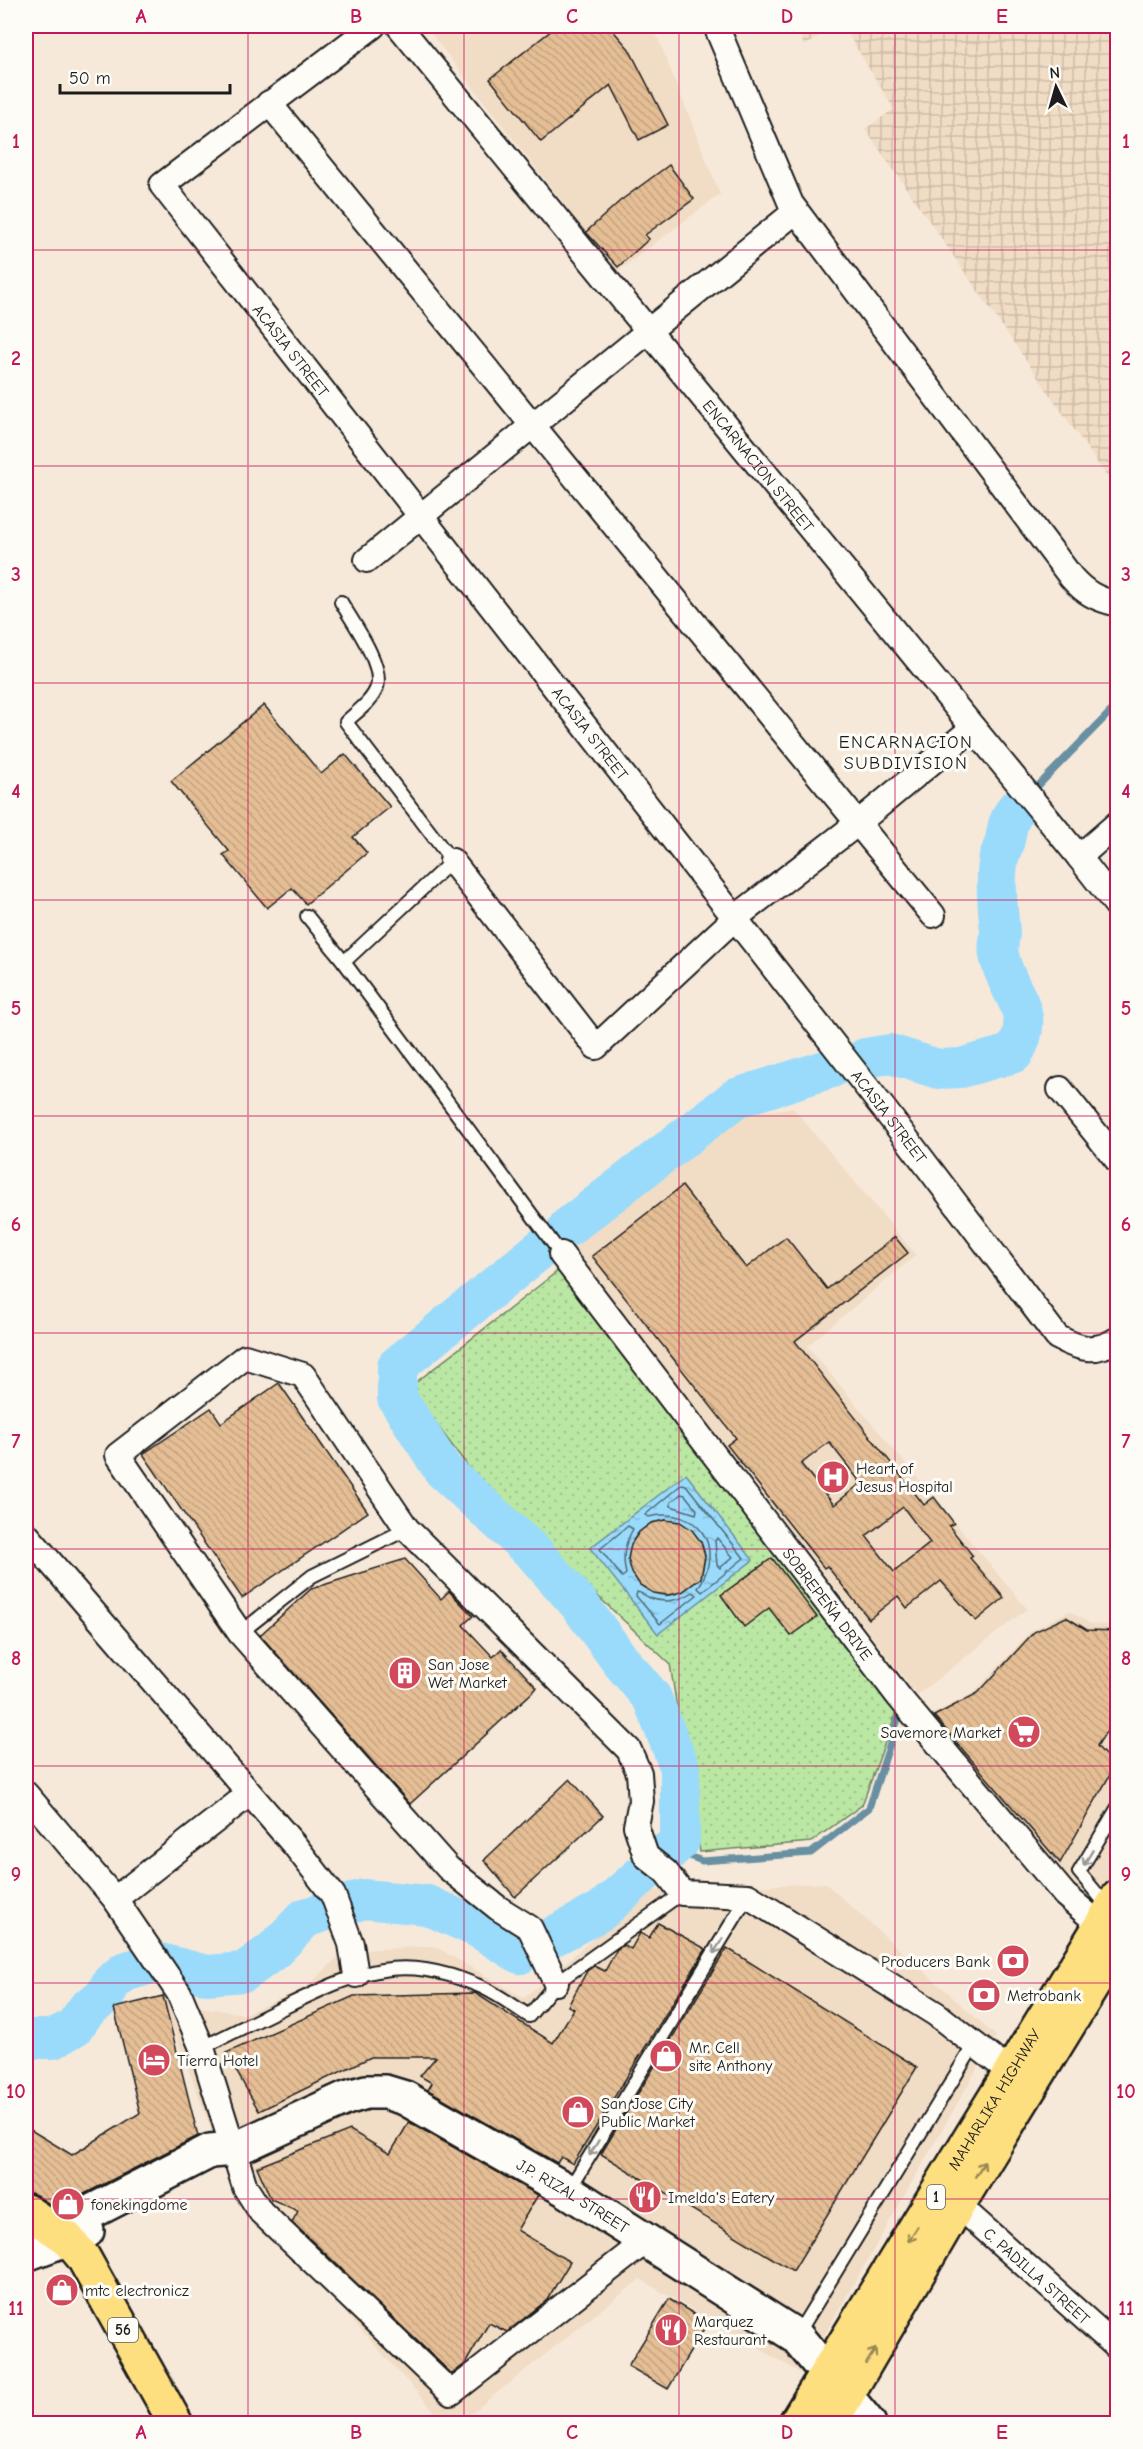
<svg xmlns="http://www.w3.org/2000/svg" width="1143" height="2449" font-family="'Comic Neue',sans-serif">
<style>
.built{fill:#f1dcc5}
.industrial{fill:url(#industrial-grid)}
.park{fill:url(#park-dots);stroke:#6c8260;stroke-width:1.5}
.water{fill:url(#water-ripples);stroke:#688fa2;stroke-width:1.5;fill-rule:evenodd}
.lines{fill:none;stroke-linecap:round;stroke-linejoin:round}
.shore{stroke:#4e6876;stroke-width:1.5}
.stream{stroke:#688fa2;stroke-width:7}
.river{stroke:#9adbfc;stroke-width:40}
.building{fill:url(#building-back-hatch);stroke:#1c1c1c;stroke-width:1.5;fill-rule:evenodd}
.lane-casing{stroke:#1c1c1c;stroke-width:16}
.street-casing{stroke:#1c1c1c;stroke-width:28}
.secondary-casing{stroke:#1c1c1c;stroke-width:38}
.highway-casing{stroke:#1c1c1c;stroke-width:38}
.lane{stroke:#fdfcf7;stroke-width:12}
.street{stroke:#fdfcf7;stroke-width:24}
.secondary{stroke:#fdfcf7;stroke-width:33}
.highway{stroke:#fedf80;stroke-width:33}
.oneway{stroke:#989794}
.oneway2{stroke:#988753}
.grid{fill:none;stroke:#c2185b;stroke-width:1.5;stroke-opacity:0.55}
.labels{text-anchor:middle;stroke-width:6;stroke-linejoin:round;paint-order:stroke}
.shield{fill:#fdfcf7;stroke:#605f5e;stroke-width:1.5}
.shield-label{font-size:15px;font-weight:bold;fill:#1c1c1c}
.street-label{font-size:16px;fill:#1c1c1c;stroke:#fdfcf7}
.poi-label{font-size:16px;fill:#1c1c1c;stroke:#fdfcf7;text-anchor:start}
.neighbourhood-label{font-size:18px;letter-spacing:1.5px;fill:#1c1c1c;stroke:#fdfcf7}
.neatline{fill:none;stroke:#c2185b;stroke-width:2}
.grid-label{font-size:20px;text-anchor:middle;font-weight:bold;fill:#c2185b}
</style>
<defs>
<pattern id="industrial-grid" width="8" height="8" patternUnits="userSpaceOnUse" patternTransform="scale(1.5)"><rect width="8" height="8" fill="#f1dcc5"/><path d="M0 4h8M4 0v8" fill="none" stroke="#cebca9"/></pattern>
<pattern id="park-dots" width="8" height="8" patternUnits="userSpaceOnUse" patternTransform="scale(1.5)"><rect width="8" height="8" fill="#bbe7a4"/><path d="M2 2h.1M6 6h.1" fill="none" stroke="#a0c68d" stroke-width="1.8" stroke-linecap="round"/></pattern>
<pattern id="water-ripples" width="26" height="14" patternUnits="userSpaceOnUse" patternTransform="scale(1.5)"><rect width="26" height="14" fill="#9adbfc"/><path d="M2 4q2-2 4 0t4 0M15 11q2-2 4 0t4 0" fill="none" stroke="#84bbd7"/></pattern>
<pattern id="building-back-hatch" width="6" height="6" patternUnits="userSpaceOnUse" patternTransform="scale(1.5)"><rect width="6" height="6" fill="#e5be95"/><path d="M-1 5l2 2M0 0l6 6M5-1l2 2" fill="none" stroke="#c4a380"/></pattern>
</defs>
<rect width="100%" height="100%" fill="#f6e9da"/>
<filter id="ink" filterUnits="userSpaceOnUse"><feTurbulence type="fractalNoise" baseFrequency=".0167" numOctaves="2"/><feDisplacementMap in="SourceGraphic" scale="12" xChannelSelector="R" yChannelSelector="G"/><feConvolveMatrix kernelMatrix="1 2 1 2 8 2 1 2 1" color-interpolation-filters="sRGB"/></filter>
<g filter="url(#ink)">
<!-- built -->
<g class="built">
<polygon points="425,26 653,26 720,194 617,272"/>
<polygon points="793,1108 916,1255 807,1346 1027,1609 917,1695 570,1243 726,1115"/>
<polygon points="1069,1611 1091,1624 1117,1626 1117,1874 1097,1908 927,1717 974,1693 1031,1631"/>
<polygon points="825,1883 996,2036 802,2374 640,2279 459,2423 446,2424 233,2189 163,2001 244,2014 307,1987 344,1951 434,1946 524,1998 648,1891"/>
</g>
<!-- industrial -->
<g class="industrial">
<polygon points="797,26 835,26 804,46"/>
<polygon points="843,26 1117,26 1117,477 1110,481 865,129 894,109"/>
</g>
<!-- park -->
<polygon class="park" points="559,1270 896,1713 862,1805 811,1842 700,1852 670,1664 487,1492 409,1388"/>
<!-- water -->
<path class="water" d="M686,1474L753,1560L658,1634L590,1548ZM665,1520C689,1523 713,1544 702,1571C699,1578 693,1584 687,1588C642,1621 595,1535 665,1520Z"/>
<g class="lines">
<!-- shore -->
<g class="shore">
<path d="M682,1484L686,1485L744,1558L702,1592L698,1588C726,1545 698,1506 648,1517L645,1515Z"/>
<polygon points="681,1494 685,1495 697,1510 696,1514 671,1506 671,1502"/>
<path d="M628,1526L633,1529C624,1545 622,1556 626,1574L622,1577L600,1549Z"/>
<polygon points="717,1538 733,1557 720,1568 717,1565 715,1541"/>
<path d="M637,1592C643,1593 645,1596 650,1598C665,1604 681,1600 693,1592L697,1595L660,1624L636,1596Z"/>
</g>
<!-- stream -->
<g class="stream">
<polyline points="1037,787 1118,704"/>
<polyline points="671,1849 702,1861 811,1853 869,1808 899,1716"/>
</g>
<!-- river -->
<g class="river">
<path d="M865,1058L890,1054L938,1069L961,1068L1014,1053C1039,1010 1007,996 999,955C997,947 1000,939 1000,932C998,908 995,886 998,862C999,855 1003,848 1005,840C1007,828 1008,821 1015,810"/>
<polyline points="568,1227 736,1098 832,1068"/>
<polyline points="26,2039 53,2039 74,2027 87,2009 105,1996 111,1983 124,1972 157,1962 207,1975 244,1972 274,1950 305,1918 364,1899 427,1905 478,1928 520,1954 601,1911 680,1841 680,1768 652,1698 620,1660 579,1604 535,1554 443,1470 397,1398 397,1366 543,1247"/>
</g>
</g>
<!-- building -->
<g class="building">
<polygon points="557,26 609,26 629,49 668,125 639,140 611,85 541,142 490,79"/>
<polygon points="669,165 694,199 645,235 649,239 618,267 586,232 620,201"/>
<polygon points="264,705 321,774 345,754 390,807 353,837 367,853 306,904 292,888 267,908 223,855 229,851 171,781"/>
<path d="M682,1186L746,1268L786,1237L827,1289L895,1237L908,1253L795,1341L924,1505L934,1497L954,1523L949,1526L973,1556L970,1558L1004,1598L976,1621L941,1581L907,1608L898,1596L869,1619L827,1566L824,1568L727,1445L736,1438L592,1256ZM829,1442L861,1483L834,1505L801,1464ZM903,1507L930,1543L894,1572L866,1536Z"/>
<polygon points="279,1383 368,1512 242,1598 143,1454 211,1408 221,1423"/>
<polygon points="665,1520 680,1522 692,1530 701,1542 705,1556 701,1578 682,1592 668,1595 653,1593 640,1585 632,1573 628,1559 631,1544 639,1532 651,1523"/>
<polygon points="772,1558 817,1617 791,1636 769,1608 744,1627 721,1595"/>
<polygon points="405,1559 441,1599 449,1591 473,1616 463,1625 493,1657 501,1649 537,1688 410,1804 260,1635 311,1589"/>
<polygon points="1066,1617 1087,1630 1118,1631 1118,1713 1097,1746 1115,1766 1060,1863 934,1716 978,1693 1034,1632"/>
<polygon points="570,1779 603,1816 515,1897 484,1860"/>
<polygon points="658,1923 706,1949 573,2164 561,2157 557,2163 428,2090 432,2083 420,2076 436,2057 371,2057 259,2111 226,2053 354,1996 475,1993 553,2043 574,2009 568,2006 587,1971 594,1966 605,1971 617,1949 624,1945 631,1949 640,1933 649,1938"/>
<polygon points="727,1948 917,2067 793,2271 601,2154"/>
<polygon points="163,1996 198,2136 76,2198 63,2213 36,2195 26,2192 26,2127 72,2155 140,2113 114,2008"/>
<polygon points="409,2122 538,2195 517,2230 570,2262 547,2300 507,2332 489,2323 465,2364 452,2374 292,2222 298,2211 271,2199 257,2167 350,2130 390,2154"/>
<polygon points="669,2299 708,2322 668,2389 628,2366"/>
</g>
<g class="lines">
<!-- lane casing -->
<g class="lane-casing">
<g id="lane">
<path d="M341,602C352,621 384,665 377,687C372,702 356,712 346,722L452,861L344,962L561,1254"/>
<polyline points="307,916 344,962"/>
<polyline points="240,1633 312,1576 407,1529"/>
<polyline points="1109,1908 1079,1872 1118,1807"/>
<path d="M202,2048C231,2033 260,2019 289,2005C359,1971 401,1953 477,1985C495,1992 512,2005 529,2016L556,1983L682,1893"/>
<polyline points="569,2190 748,1896"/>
<polyline points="797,2335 974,2045"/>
</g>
</g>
<!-- street casing -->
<g class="street-casing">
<g id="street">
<path id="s1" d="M373,26L162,185L884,1109L1057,1337C1079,1349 1095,1354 1118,1339"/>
<path id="s2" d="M399,26L1079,857L1118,907"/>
<path d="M716,26L791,204L1071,577C1085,593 1096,599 1118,604"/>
<polyline points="269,103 933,915"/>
<polyline points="367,560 796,211"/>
<polyline points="1079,857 1118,823"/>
<polyline points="452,861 596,1047 735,918 858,823 973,728"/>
<polyline points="1060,1089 1118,1161"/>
<path id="s3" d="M561,1254L899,1697L1065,1895L1100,1925"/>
<polyline points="26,1534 296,1847 333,1895 351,1944 356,1975"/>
<polyline points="26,1794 115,1899 179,1993 202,2048 245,2187 261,2212 451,2393 646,2241"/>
<polyline points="115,1899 249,1794"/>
<polyline points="556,1983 530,1928 498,1908 448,1868 240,1633 118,1455 245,1357 303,1375 407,1529 629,1750 639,1773 641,1801 636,1826 646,1856 666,1872 682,1893 748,1896 936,2014 1010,2072"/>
<path id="s4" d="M958,2205L1118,2348"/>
</g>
</g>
<!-- secondary casing -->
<g class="secondary-casing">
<g id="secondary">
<path id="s5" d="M67,2238L85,2215L210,2151L235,2149L346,2098L366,2092H385L405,2098L568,2191L796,2336L869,2424"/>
<polyline points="26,2254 87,2231"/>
</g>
</g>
<!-- highway casing -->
<g class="highway-casing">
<g id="highway">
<polyline points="26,2211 67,2238 83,2257 176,2424"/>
<path id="s6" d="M795,2424L1118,1897"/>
<polyline points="830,2424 958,2205 1118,1944"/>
</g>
</g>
<!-- lane -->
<use href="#lane" class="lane"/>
<!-- street -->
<use href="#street" class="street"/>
<!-- secondary -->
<use href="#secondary" class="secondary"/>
<!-- highway -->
<use href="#highway" class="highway"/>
</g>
<!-- one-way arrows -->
<defs><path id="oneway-shaft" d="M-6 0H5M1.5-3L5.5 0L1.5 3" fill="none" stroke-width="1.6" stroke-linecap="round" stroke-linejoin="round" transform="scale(1.5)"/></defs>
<g class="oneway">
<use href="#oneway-shaft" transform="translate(1088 1858) rotate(121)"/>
<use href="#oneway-shaft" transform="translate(718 1946) rotate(121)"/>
<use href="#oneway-shaft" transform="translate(594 2148) rotate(121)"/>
</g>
<g class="oneway2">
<use href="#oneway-shaft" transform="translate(980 2169) rotate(-58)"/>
<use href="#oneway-shaft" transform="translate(913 2234) rotate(122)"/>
<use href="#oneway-shaft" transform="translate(871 2356) rotate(-58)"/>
</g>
</g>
<!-- grid -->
<path class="grid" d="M248,26V2424M464,26V2424M679,26V2424M895,26V2424M26,250H1118M26,466H1118M26,683H1118M26,900H1118M26,1116H1118M26,1333H1118M26,1549H1118M26,1766H1118M26,1983H1118M26,2199H1118"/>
<!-- icons -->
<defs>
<g id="hospital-disc" transform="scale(1.725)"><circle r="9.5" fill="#d1495b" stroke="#fdfcf7"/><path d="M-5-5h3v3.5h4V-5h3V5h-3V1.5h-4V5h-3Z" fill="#fff"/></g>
<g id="building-disc" transform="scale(1.725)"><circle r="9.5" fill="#d1495b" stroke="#fdfcf7"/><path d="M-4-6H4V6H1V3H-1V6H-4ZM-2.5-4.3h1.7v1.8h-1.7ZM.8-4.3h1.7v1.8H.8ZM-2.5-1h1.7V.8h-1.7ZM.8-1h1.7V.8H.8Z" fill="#fff"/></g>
<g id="supermarket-disc" transform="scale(1.725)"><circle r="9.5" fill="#d1495b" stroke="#fdfcf7"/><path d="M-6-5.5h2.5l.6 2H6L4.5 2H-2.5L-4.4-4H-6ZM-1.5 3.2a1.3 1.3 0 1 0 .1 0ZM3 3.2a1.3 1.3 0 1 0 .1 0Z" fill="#fff"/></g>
<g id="bank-disc" transform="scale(1.725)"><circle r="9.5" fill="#d1495b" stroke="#fdfcf7"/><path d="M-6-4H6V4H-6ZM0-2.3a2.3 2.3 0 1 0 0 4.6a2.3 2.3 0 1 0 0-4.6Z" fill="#fff"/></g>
<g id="shop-disc" transform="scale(1.725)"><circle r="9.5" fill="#d1495b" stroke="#fdfcf7"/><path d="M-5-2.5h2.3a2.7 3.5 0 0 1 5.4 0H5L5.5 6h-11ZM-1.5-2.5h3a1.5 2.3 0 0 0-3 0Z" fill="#fff"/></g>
<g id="hotel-disc" transform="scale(1.725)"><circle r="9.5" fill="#d1495b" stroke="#fdfcf7"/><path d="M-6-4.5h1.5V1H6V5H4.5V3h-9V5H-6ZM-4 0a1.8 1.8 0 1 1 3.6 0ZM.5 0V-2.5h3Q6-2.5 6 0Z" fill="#fff"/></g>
<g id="restaurant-disc" transform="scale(1.725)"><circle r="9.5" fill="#d1495b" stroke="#fdfcf7"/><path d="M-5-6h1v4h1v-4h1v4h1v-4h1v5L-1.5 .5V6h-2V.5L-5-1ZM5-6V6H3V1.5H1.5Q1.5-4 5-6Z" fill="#fff"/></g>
</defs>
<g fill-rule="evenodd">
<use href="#hospital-disc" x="833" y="1477"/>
<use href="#building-disc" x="405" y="1673"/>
<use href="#supermarket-disc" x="1024" y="1732"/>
<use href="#bank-disc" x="1013" y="1961"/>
<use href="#bank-disc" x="984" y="1995"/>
<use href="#shop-disc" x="666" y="2056"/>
<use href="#hotel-disc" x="154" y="2060"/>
<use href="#shop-disc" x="578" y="2112"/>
<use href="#restaurant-disc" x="645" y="2197"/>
<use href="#shop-disc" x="68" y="2204"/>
<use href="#shop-disc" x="62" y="2290"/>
<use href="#restaurant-disc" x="671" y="2330"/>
</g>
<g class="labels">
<!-- shield labels -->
<g class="shield">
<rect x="927" y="2185" width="18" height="24" rx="4.5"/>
<rect x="108" y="2318" width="30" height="24" rx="4.5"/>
</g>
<g class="shield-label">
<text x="936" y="2202">1</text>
<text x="123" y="2335">56</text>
</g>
<!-- street labels -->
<g class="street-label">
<text dy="6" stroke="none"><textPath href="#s1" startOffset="474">ACASIA STREET</textPath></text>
<text dy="6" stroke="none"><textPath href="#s2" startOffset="568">ENCARNACION STREET</textPath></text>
<text dy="6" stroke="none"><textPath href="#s1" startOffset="960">ACASIA STREET</textPath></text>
<text dy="6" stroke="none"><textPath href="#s1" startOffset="1446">ACASIA STREET</textPath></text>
<text dy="6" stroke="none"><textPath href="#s3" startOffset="440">SOBREPEÑA DRIVE</textPath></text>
<text dy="6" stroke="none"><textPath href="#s6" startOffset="381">MAHARLIKA HIGHWAY</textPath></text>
<text dy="6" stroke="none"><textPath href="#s5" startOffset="572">J.P. RIZAL STREET</textPath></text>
<text dy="6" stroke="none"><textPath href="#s4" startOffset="106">C. PADILLA STREET</textPath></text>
</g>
<!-- poi labels -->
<g class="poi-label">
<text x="856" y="1474">Heart of<tspan x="856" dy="18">Jesus Hospital</tspan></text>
<text x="428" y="1670">San Jose<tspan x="428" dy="18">Wet Market</tspan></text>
<text x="1001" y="1738" text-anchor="end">Savemore Market</text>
<text x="990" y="1967" text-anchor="end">Producers Bank</text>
<text x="1007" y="2001">Metrobank</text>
<text x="689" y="2053">Mr. Cell<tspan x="689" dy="18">site Anthony</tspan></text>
<text x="177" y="2066">Tierra Hotel</text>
<text x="601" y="2109">San Jose City<tspan x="601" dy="18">Public Market</tspan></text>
<text x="668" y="2203">Imelda's Eatery</text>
<text x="91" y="2210">fonekingdome</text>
<text x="85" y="2296">mtc electronicz</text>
<text x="694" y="2327">Marquez<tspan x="694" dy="18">Restaurant</tspan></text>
</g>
<!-- neighbourhood labels -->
<g class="neighbourhood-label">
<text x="906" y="748">ENCARNACION<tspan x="906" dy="21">SUBDIVISION</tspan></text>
</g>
</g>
<!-- margin -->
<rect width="1143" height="2449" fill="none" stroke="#fdfcf7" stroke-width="66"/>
<!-- north arrow -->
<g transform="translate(1056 87) rotate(355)" stroke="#fdfcf7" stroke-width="4.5" paint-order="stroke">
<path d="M0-4.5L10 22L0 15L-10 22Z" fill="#1c1c1c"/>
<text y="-9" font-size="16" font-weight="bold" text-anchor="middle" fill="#1c1c1c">N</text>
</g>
<!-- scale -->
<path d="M60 84v9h170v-9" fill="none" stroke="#1c1c1c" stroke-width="3"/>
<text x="69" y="84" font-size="18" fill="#1c1c1c" stroke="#fdfcf7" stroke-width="4.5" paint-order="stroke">50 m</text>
<rect x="33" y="33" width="1077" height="2383" class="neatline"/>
<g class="grid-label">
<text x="141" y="23">A</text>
<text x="356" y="23">B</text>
<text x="572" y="23">C</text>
<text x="787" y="23">D</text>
<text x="1002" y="23">E</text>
<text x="16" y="148">1</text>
<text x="1126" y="148">1</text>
<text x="16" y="365">2</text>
<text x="1126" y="365">2</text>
<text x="16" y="581">3</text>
<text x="1126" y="581">3</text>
<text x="16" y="798">4</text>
<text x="1126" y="798">4</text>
<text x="16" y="1015">5</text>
<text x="1126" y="1015">5</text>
<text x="16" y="1231">6</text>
<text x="1126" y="1231">6</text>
<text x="16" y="1448">7</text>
<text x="1126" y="1448">7</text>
<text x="16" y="1665">8</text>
<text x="1126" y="1665">8</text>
<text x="16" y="1881">9</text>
<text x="1126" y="1881">9</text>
<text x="16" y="2098">10</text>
<text x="1126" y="2098">10</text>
<text x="16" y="2315">11</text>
<text x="1126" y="2315">11</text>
<text x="141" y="2439">A</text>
<text x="356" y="2439">B</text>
<text x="572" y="2439">C</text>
<text x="787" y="2439">D</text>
<text x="1002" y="2439">E</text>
</g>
</svg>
